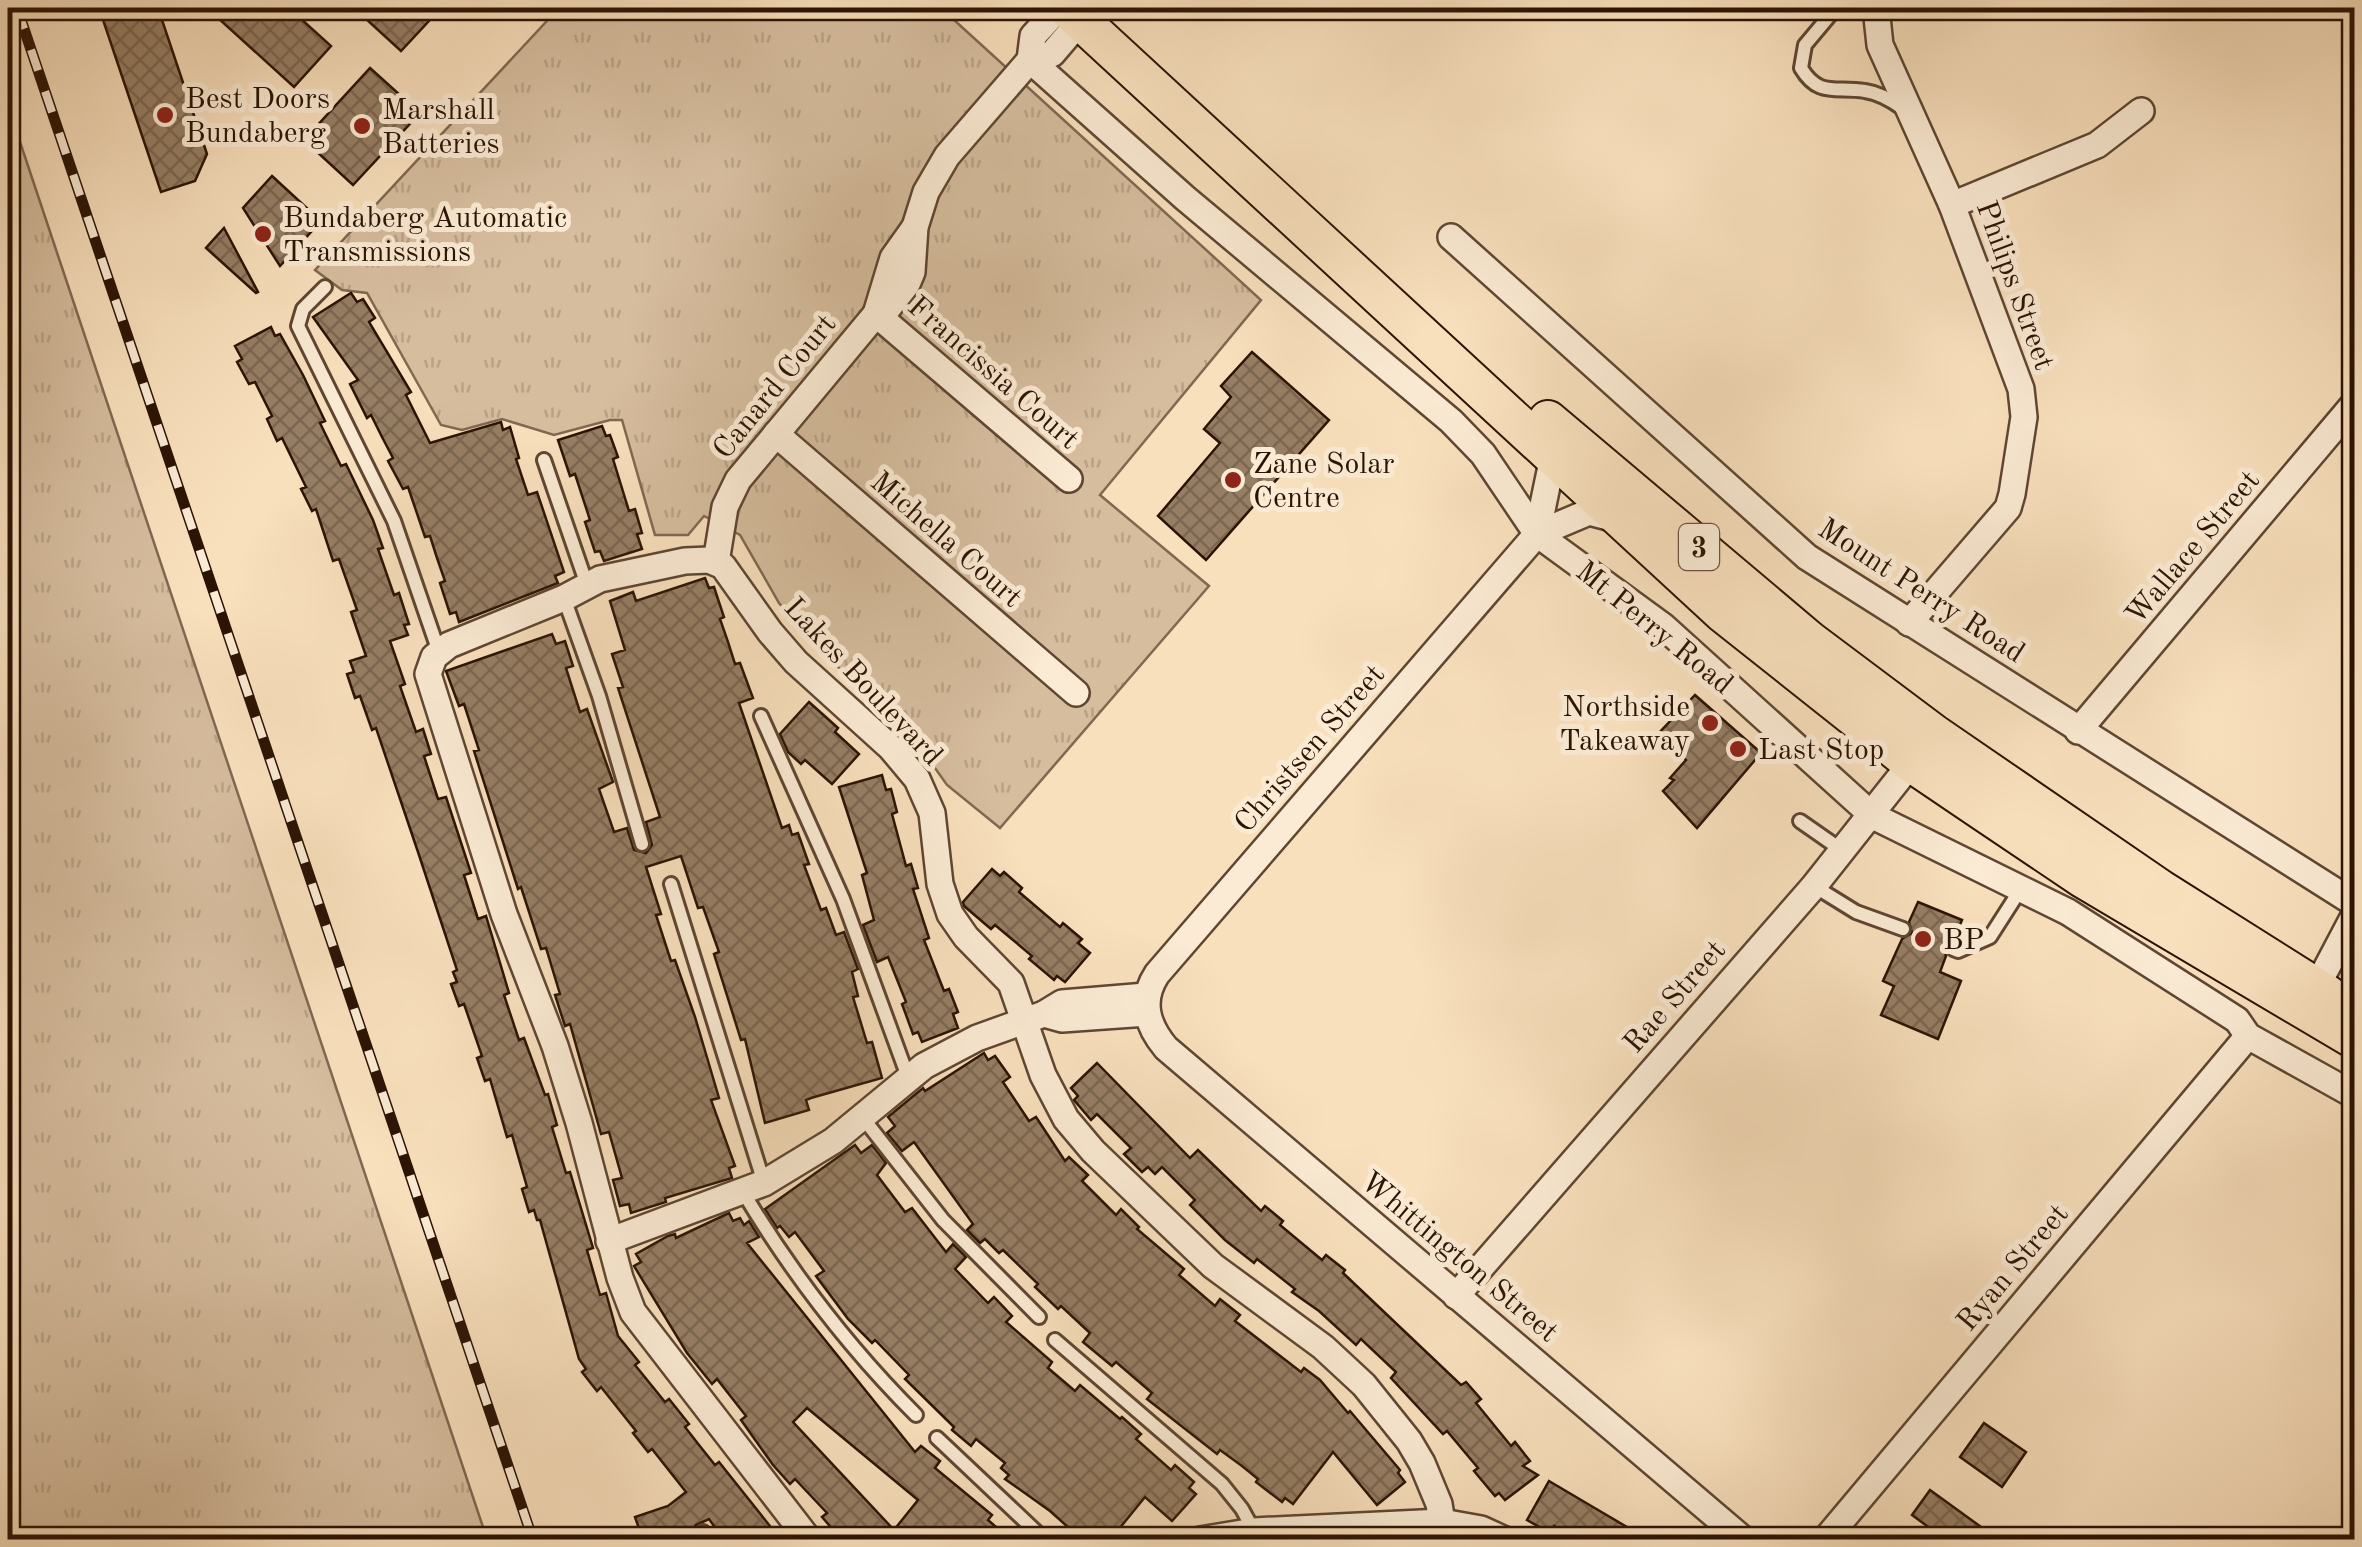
<svg xmlns="http://www.w3.org/2000/svg" width="2362" height="1547" font-family="'Old Standard TT',serif">
<style>
.grass{fill:url(#grass-tufts);stroke:#806851;stroke-width:2.5}
.building{fill:url(#building-cross-hatch);stroke:#2b1304;stroke-width:2.5;fill-rule:evenodd}
.lines{fill:none;stroke-linecap:round;stroke-linejoin:round}
.lane-casing{stroke:#5e4632;stroke-width:18}
.street-casing{stroke:#5e4632;stroke-width:30}
.primary-casing{stroke:#2b1304;stroke-width:42}
.lane{stroke:#fbebd4;stroke-width:12}
.street{stroke:#fbebd4;stroke-width:25}
.primary{stroke:#f9e0bd;stroke-width:38}
.rail-casing{stroke:#2b1304;stroke-width:11}
.rail{stroke:#fbebd4;stroke-width:8;stroke-dasharray:22;stroke-linecap:butt}
.poi-dot{fill:#8f2418;stroke:#fbebd4;stroke-width:4}
.labels{text-anchor:middle;stroke-width:10;stroke-linejoin:round;paint-order:stroke}
.shield{fill:#fbebd4;stroke:#695442;stroke-width:2.5}
.shield-label{font-size:28px;font-weight:bold;fill:#2b1304}
.poi-label{font-size:30px;fill:#2b1304;stroke:#fbebd4;text-anchor:start}
.street-label{font-size:30px;fill:#2b1304;stroke:#fbebd4}
</style>
<defs>
<pattern id="grass-tufts" width="24" height="20" patternUnits="userSpaceOnUse" patternTransform="scale(2.5)"><rect width="24" height="20" fill="#d6bd9e"/><path d="M3 7l-1-3M5 7V3M7 7l1-3M15 17l-1-3M17 17v-4M19 17l1-3" fill="none" stroke="#b8a286"/></pattern>
<pattern id="building-cross-hatch" width="8" height="8" patternUnits="userSpaceOnUse" patternTransform="scale(2.5)"><rect width="8" height="8" fill="#967e64"/><path d="M0 0l8 8M0 8l8-8" fill="none" stroke="#7b6650"/></pattern>
</defs>
<rect width="100%" height="100%" fill="#f9e0bd"/>
<filter id="stains"><feTurbulence type="fractalNoise" baseFrequency=".002" numOctaves="4"/><feColorMatrix values="0 0 0 0 .2 0 0 0 0 .09 0 0 0 0 .02 0 0 0 .5 -.17"/></filter>
<radialGradient id="worn" r=".72"><stop offset=".6" stop-color="#630" stop-opacity="0"/><stop offset="1" stop-color="#630" stop-opacity=".3"/></radialGradient>
<!-- grass -->
<g class="grass">
<polygon points="559,8 941,8 1261,300 1100,495 1209,586 1000,828 947,785 908,730 817,648 779,603 740,535 704,516 688,535 655,535 622,420 610,420 554,435 502,419 462,430 441,425 367,293 342,290 315,270"/>
<polygon points="8,106 487,1539 8,1539"/>
</g>
<!-- building -->
<g class="building">
<polygon points="99,8 158,8 207,154 195,181 161,192"/>
<polygon points="207,8 289,8 331,46 294,87"/>
<polygon points="354,8 441,8 401,51"/>
<polygon points="370,68 420,113 353,185 304,140"/>
<polygon points="272,176 321,221 280,266 243,208"/>
<polygon points="224,228 258,292 256,293 206,248"/>
<polygon points="351,293 357,302 363,299 375,318 369,322 411,392 406,395 430,443 501,422 503,430 510,427 519,458 516,459 528,495 537,492 564,572 555,576 558,583 459,622 456,612 450,614 440,583 445,581 437,558 430,536 425,537 408,487 403,489 388,461 393,458 382,437 371,415 367,418 350,384 358,380 313,317"/>
<polygon points="271,327 275,336 280,334 303,375 325,421 320,423 341,466 346,464 373,520 383,548 378,549 394,595 399,593 409,624 404,625 408,635 390,641 405,684 400,686 416,732 423,729 431,754 424,756 438,799 446,797 471,873 464,875 478,919 486,916 509,993 504,995 519,1040 524,1038 545,1095 548,1094 557,1125 552,1127 566,1173 570,1172 593,1248 587,1250 600,1295 606,1293 618,1336 639,1362 635,1365 665,1402 669,1399 689,1424 685,1427 699,1445 715,1465 719,1462 781,1540 724,1540 709,1519 696,1525 693,1531 680,1540 643,1540 635,1517 668,1506 686,1492 652,1449 648,1452 633,1433 636,1431 601,1387 597,1391 582,1372 586,1369 579,1359 540,1220 537,1220 534,1210 529,1212 522,1189 527,1187 512,1135 507,1137 490,1079 485,1081 477,1058 482,1056 464,1004 459,1006 451,984 457,982 453,972 457,970 418,852 376,728 372,730 360,696 355,698 347,674 354,672 350,661 366,656 351,612 357,610 339,559 333,561 316,509 312,511 301,489 306,487 282,438 277,441 267,419 272,416 255,382 249,384 237,362 242,359 235,346"/>
<polygon points="1252,352 1329,420 1206,560 1158,516 1220,443 1204,429 1231,397 1221,386"/>
<polygon points="602,426 606,436 610,435 618,457 613,459 629,511 635,509 642,533 637,534 642,549 604,561 600,551 595,552 585,522 590,520 575,474 570,476 558,440"/>
<polygon points="705,578 709,588 714,587 724,617 720,619 728,642 735,664 740,663 753,698 739,703 782,828 789,825 792,835 798,833 809,864 804,865 821,910 826,908 836,935 844,932 858,969 852,972 858,996 853,997 867,1043 872,1042 882,1078 811,1098 806,1100 809,1110 765,1123 745,1039 741,1040 714,954 719,952 703,907 698,908 681,856 646,867 661,914 656,915 671,961 675,960 695,1017 719,1098 711,1100 735,1166 729,1168 732,1178 665,1198 666,1202 631,1213 629,1204 620,1206 613,1180 622,1178 609,1132 601,1134 570,1024 565,1026 555,995 560,994 546,948 541,949 521,887 518,889 474,751 479,750 464,704 459,706 446,671 552,634 556,644 565,641 573,666 566,668 580,712 587,709 613,782 599,789 614,832 627,828 634,850 646,853 652,845 646,822 660,817 618,688 623,687 612,654 625,650 610,601 633,592 636,601"/>
<polygon points="1695,695 1761,753 1697,828 1663,791 1674,780 1670,778 1686,760 1658,734"/>
<polygon points="809,702 838,728 835,732 859,754 832,784 805,760 801,764 788,752 780,734"/>
<polygon points="882,775 886,790 891,789 897,812 892,814 906,866 911,864 918,888 913,889 929,938 924,940 944,991 949,989 958,1012 953,1014 958,1028 922,1042 918,1032 913,1034 902,1004 906,1002 888,957 877,962 863,925 874,920 862,875 867,873 839,787"/>
<polygon points="992,869 1000,876 1004,872 1022,888 1019,892 1060,927 1063,923 1082,939 1078,943 1090,953 1065,982 1057,976 1054,980 1029,959 1032,956 1013,940 995,925 991,929 964,906 963,902"/>
<polygon points="1918,902 1962,920 1954,939 1943,946 1946,956 1940,972 1961,981 1938,1039 1881,1015 1894,986 1883,981 1902,939 1912,933 1909,922"/>
<polygon points="984,1053 988,1060 995,1056 1010,1077 1003,1082 1029,1121 1036,1117 1065,1161 1069,1157 1088,1175 1082,1181 1116,1215 1121,1209 1139,1227 1137,1229 1184,1269 1179,1275 1215,1306 1220,1299 1240,1315 1235,1321 1301,1372 1304,1368 1320,1380 1348,1413 1350,1411 1400,1470 1398,1473 1405,1482 1377,1505 1333,1452 1293,1504 1285,1498 1282,1502 1256,1482 1258,1479 1242,1466 1220,1450 1217,1454 1147,1399 1152,1393 1116,1362 1112,1366 1083,1342 1090,1333 1061,1306 1058,1309 1035,1287 1038,1284 1003,1250 999,1253 985,1239 980,1243 967,1230 973,1224 914,1142 902,1151 887,1133 895,1126 888,1117 923,1088 925,1091"/>
<polygon points="1097,1063 1190,1158 1198,1150 1261,1211 1265,1206 1283,1221 1280,1225 1322,1260 1326,1255 1345,1270 1343,1273 1461,1385 1466,1382 1481,1399 1476,1403 1511,1446 1515,1442 1530,1461 1523,1466 1538,1475 1505,1500 1499,1493 1495,1496 1474,1471 1478,1468 1447,1431 1443,1434 1391,1378 1396,1372 1361,1339 1356,1345 1319,1311 1292,1292 1295,1289 1257,1259 1254,1263 1225,1240 1190,1205 1195,1200 1162,1167 1155,1174 1148,1167 1142,1172 1124,1154 1131,1148 1097,1114 1091,1120 1074,1100 1078,1096 1071,1088"/>
<polygon points="855,1145 861,1153 872,1145 886,1163 877,1175 905,1212 912,1208 946,1252 953,1244 966,1257 955,1269 988,1303 994,1297 1012,1316 1006,1322 1052,1362 1048,1368 1075,1391 1080,1385 1120,1419 1122,1417 1141,1434 1136,1439 1171,1470 1175,1465 1194,1482 1189,1488 1196,1494 1172,1521 1145,1497 1110,1540 1077,1540 1067,1531 1069,1528 1050,1511 1005,1479 1009,1475 1001,1468 1005,1463 976,1439 971,1446 952,1430 954,1427 905,1379 909,1375 875,1340 872,1343 848,1319 816,1276 824,1271 795,1232 789,1237 780,1226 777,1228 765,1209"/>
<path d="M729,1213L733,1221L740,1218L744,1225L749,1221L759,1237L747,1243L915,1452L921,1446L940,1461L935,1468L992,1515L988,1520L1011,1540H842L822,1517L827,1513L795,1479L790,1484L773,1465L741,1420L746,1416L717,1379L712,1384L687,1353L634,1266L641,1262L636,1254L668,1236L675,1234L676,1238ZM807,1408L918,1500L894,1530L793,1422Z"/>
<polygon points="1984,1423 2026,1452 2002,1487 1960,1457"/>
<polygon points="1549,1481 1593,1507 1649,1540 1577,1540 1554,1526 1550,1533 1527,1520"/>
<polygon points="1930,1490 1999,1540 1946,1540 1912,1515"/>
</g>
<g class="lines">
<!-- lane casing -->
<g class="lane-casing">
<g id="lane">
<path d="M1836,8L1805,45L1801,68C1819,98 1836,86 1865,91C1879,93 1891,100 1902,108"/>
<polyline points="325,287 303,309 298,326 394,521 439,652"/>
<polyline points="544,460 587,585"/>
<polyline points="564,598 599,696 642,844"/>
<polyline points="761,716 843,899 908,1077"/>
<polyline points="1800,821 1843,851"/>
<polyline points="671,884 764,1183"/>
<polyline points="1814,886 1856,912 1903,929"/>
<polyline points="1953,949 1958,951 1990,937 2022,887"/>
<polyline points="863,1118 943,1220 1039,1317"/>
<path d="M743,1192C791,1272 850,1349 916,1415"/>
<polyline points="1055,1340 1222,1484 1242,1509 1254,1531"/>
<polyline points="937,1438 1045,1540"/>
<polyline points="703,1532 706,1540"/>
</g>
</g>
<!-- street casing -->
<g class="street-casing">
<g id="street">
<polyline points="1876,8 1880,45 1952,205 2021,389 2024,417 2012,494 2008,508 1909,623"/>
<polyline points="1030,60 1185,198 1451,421 1483,454 1537,534 1663,626 1873,816 2068,912 2237,1020 2248,1036 2354,1095"/>
<polyline points="1030,60 1033,36 1059,8"/>
<polyline points="1952,205 2097,145 2141,111"/>
<polyline points="1451,237 1807,557 2354,903"/>
<polyline points="876,314 1069,479"/>
<polyline points="876,314 893,258 915,227"/>
<polyline points="776,434 1076,693"/>
<path d="M1619,520L1589,512L1537,534L1157,974C1140,1000 1146,1024 1166,1048L1744,1540"/>
<polyline points="1537,534 1553,457"/>
<polyline points="716,562 725,507 738,480 876,314 888,308 907,284 912,272 915,227 926,192 947,156 1030,60 1052,54 1081,20"/>
<polyline points="2078,731 2354,404"/>
<polyline points="2316,988 2354,916"/>
<polyline points="1146,996 1062,1003 1044,1014 1062,1019 1147,1013"/>
<polyline points="609,1241 764,1183 833,1141 924,1066 977,1038 1044,1014"/>
<polyline points="1456,1296 1814,886 1920,752"/>
<polyline points="809,1540 633,1312 620,1278 579,1123 555,1046 504,914 428,674 434,657 449,645 564,598 600,579 685,561 709,560 723,566 770,632 796,662 891,748 917,779 932,813 940,884 950,914 966,937 1011,983 1043,1075 1066,1119 1093,1151 1213,1266 1323,1347 1364,1385 1409,1441 1422,1463 1439,1504 1442,1522"/>
<polyline points="1200,1540 1254,1531 1442,1522 1481,1529 1505,1540"/>
<polyline points="1825,1540 2248,1036"/>
</g>
</g>
<!-- primary casing -->
<g class="primary-casing">
<g id="primary">
<polyline points="1067,8 1723,613 1912,763 1977,807 2084,879 2354,1039"/>
<polyline points="1548,420 1810,641 1934,734 2160,889 2328,995"/>
</g>
</g>
<!-- lane -->
<use href="#lane" class="lane"/>
<!-- street -->
<use href="#street" class="street"/>
<!-- primary -->
<use href="#primary" class="primary"/>
<!-- rail casing -->
<g class="rail-casing">
<polyline id="rail" points="17,8 533,1540"/>
</g>
<!-- rail -->
<use href="#rail" class="rail"/>
</g>
<!-- markers -->
<g class="poi-dot">
<circle cx="165" cy="115" r="10"/>
<circle cx="362" cy="126" r="10"/>
<circle cx="263" cy="234" r="10"/>
<circle cx="1233" cy="480" r="10"/>
<circle cx="1710" cy="723" r="10"/>
<circle cx="1738" cy="749" r="10"/>
<circle cx="1923" cy="939" r="10"/>
</g>
<g class="labels">
<!-- shield labels -->
<rect class="shield" x="1679" y="524" width="40" height="46" rx="8"/>
<g class="shield-label">
<text x="1699" y="557">3</text>
</g>
<!-- poi labels -->
<g class="poi-label">
<text x="185" y="108">Best Doors<tspan x="185" dy="34">Bundaberg</tspan></text>
<text x="382" y="119">Marshall<tspan x="382" dy="34">Batteries</tspan></text>
<text x="283" y="227">Bundaberg Automatic<tspan x="283" dy="34">Transmissions</tspan></text>
<text x="1253" y="473">Zane Solar<tspan x="1253" dy="34">Centre</tspan></text>
<text x="1690" y="716" text-anchor="end">Northside<tspan x="1690" dy="34">Takeaway</tspan></text>
<text x="1758" y="759">Last Stop</text>
<text x="1943" y="949">BP</text>
</g>
<!-- street labels -->
<g class="street-label">
<text transform="translate(2016 285) rotate(70)" y="10">Philips Street</text>
<text transform="translate(994 372) rotate(41)" y="10">Francissia Court</text>
<text transform="translate(774 386) rotate(-51)" y="10">Canard Court</text>
<text transform="translate(947 539) rotate(41)" y="10">Michella Court</text>
<text transform="translate(2192 547) rotate(-50)" y="10">Wallace Street</text>
<text transform="translate(1922 590) rotate(33)" y="10">Mount Perry Road</text>
<text transform="translate(1655 627) rotate(39)" y="10">Mt Perry Road</text>
<text transform="translate(864 681) rotate(47)" y="10">Lakes Boulevard</text>
<text transform="translate(1309 748) rotate(-49)" y="10">Christsen Street</text>
<text transform="translate(1674 996) rotate(-49)" y="10">Rae Street</text>
<text transform="translate(1460 1256) rotate(40)" y="10">Whittington Street</text>
<text transform="translate(2012 1267) rotate(-50)" y="10">Ryan Street</text>
</g>
</g>
<!-- margin -->
<rect width="2362" height="1547" fill="none" stroke="#f9e0bd" stroke-width="40"/>
<rect x="10" y="10" width="2342" height="1527" fill="none" stroke="#2b1304" stroke-width="5"/>
<rect x="20" y="20" width="2322" height="1507" fill="none" stroke="#2b1304" stroke-width="2.5"/>
<rect width="100%" height="100%" filter="url(#stains)"/>
<rect width="100%" height="100%" fill="url(#worn)"/>
</svg>
